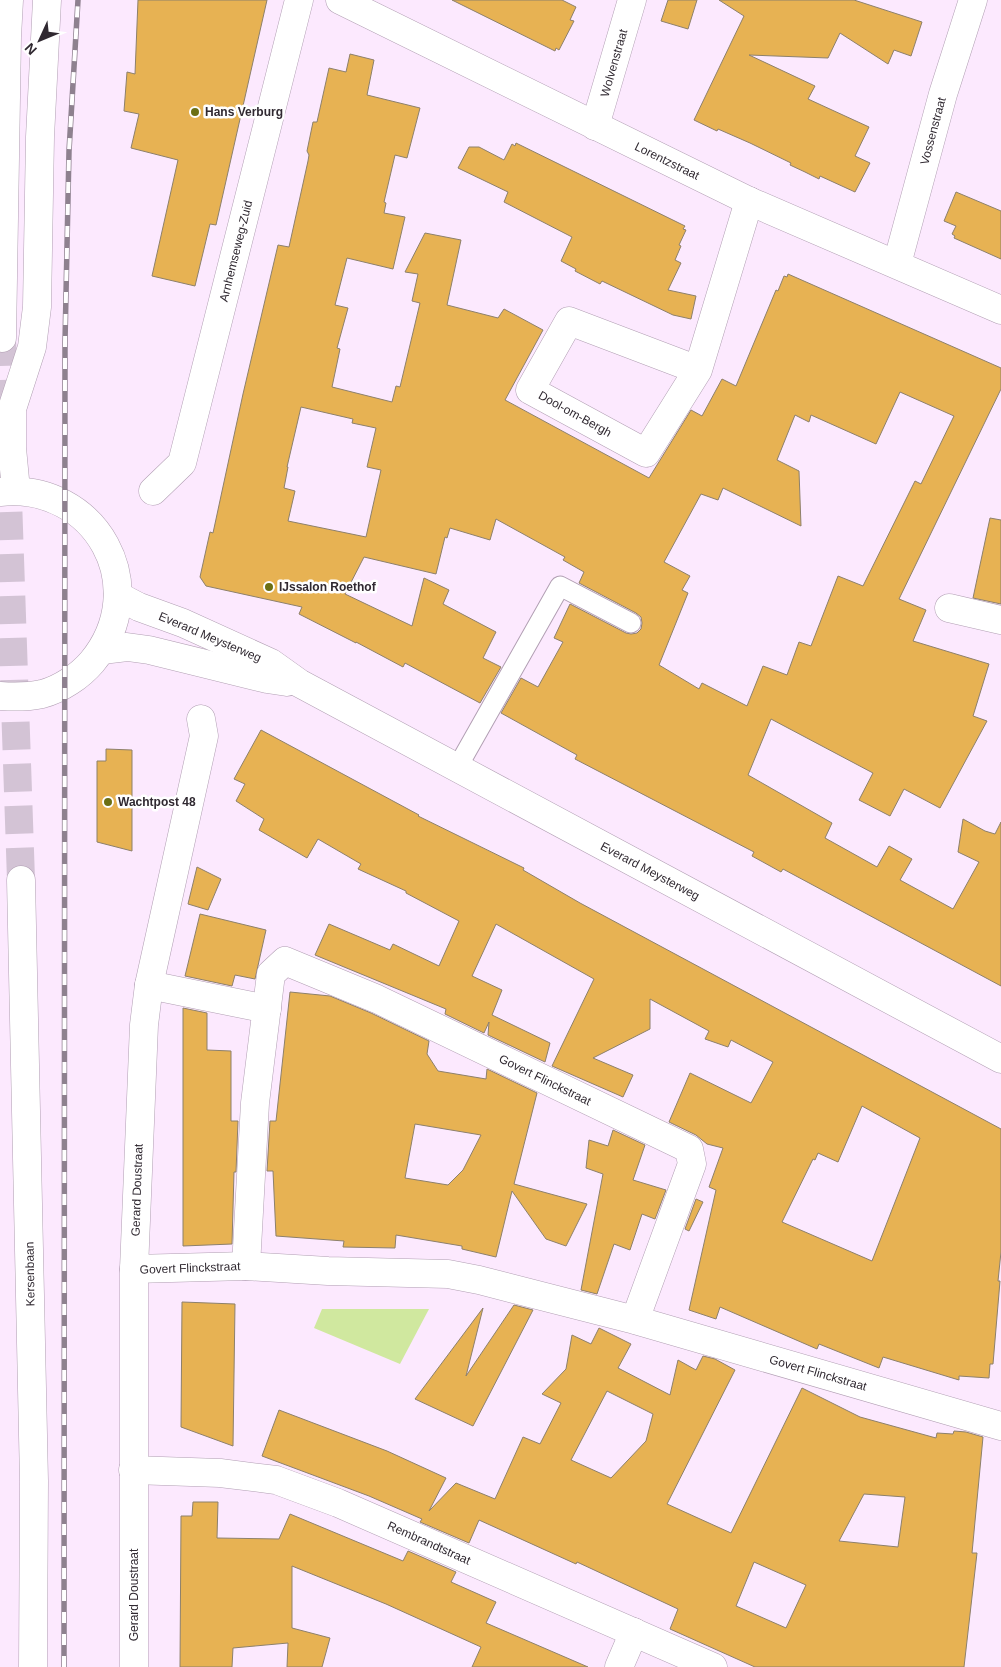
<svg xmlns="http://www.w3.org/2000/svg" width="1001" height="1667" font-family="Helvetica,sans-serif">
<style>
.green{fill:#d0e89f}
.building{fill:#e7b253;stroke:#8d806b;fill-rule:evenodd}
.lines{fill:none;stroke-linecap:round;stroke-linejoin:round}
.secondary-tunnel{stroke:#d3c3d5;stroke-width:28;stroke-dasharray:28 14;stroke-linecap:butt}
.lane-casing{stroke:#b19fb3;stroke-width:21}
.street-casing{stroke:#b19fb3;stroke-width:29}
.secondary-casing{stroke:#b19fb3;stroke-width:29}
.lane{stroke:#fff;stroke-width:19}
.street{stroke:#fff;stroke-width:28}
.secondary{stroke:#fff;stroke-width:28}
.rail-casing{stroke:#8e818f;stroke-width:5.5}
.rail{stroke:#fff;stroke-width:4;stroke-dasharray:11;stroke-linecap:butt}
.poi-dot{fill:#6c6f14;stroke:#fff;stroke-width:2}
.labels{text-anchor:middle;stroke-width:5;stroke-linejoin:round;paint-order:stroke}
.street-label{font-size:12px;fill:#302931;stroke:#fff}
.poi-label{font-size:12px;font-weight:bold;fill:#302931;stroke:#fff;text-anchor:start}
</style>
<rect width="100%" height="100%" fill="#fce9fe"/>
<!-- green -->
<polygon class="green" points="322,1309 429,1309 400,1364 314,1328"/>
<!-- building -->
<g class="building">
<polygon points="138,0 267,0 216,225 210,224 195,286 152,276 178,160 131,148 139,114 124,111 127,72 135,74"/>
<polygon points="452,0 562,0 576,7 570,20 574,21 559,50 556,48 555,51"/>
<polygon points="668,0 697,0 688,29 661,21"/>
<polygon points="719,0 854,0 922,22 911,56 894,50 888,64 840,33 828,58 749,55 815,86 808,99 869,127 855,156 870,163 855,192 820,176 819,179 805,172 790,165 791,163 750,143 718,129 717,131 694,120 744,16"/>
<path d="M350,54L374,60L367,95L420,108L407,158L395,155L384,202L386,203L384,213L405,217L393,269L347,258L335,305L348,308L337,348L340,349L332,387L392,402L396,386L400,387L420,303L412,301L418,274L405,272L425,233L461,240L447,305L498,318L504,309L543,330L505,400L649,478L691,410L702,416L722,379L736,386L776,290L778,291L784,276L787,277L788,274L1001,368V389L899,599L926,610L913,641L989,664L973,716L987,721L940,808L904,789L890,816L859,800L873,773L771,719L748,775L832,823L825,838L877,867L889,846L912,859L900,880L953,909L979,862L958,852L963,819L985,831L995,834L1001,822V986L783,869L781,872L752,856L754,852L575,759L577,755L501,713L521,678L538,687L563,642L554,638L570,604L626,633L631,634L637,633L641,629L642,623L641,617L636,613L579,583L584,572L563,560L565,557L496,519L490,540L450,528L447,538L445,537L436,574L364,557L345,594L412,626L424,578L449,590L443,604L496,632L483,658L501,667L480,703L405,663L403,667L356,642V643L299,614L302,607L206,586L200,577L210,532L213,533L243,394L278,245L289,247L308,161L309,155L307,151L313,122H317L329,68L346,72ZM900,392L954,416L921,484L915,481L863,586L838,576L811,646L799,642L787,675L763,666L747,706L702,683L699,689L659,665L688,593L682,590L690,576L664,562L701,494L718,500L723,488L801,526L799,471L777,460L795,415L809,422L811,415L876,444ZM301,407L353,419L352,423L376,428L367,467L381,470L366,537L288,521L295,491L284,488L288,467H287Z"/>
<polygon points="516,143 685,226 683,229 686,230 679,245 681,246 675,260 681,263 668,290 696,296 691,319 673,315 602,281 600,284 575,271 576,269 561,261 572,237 504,202 508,192 458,168 469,147 479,147 504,160 512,144 515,146"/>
<polygon points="956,192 1001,211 1001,259 954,238 955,236 952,234 956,226 944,221"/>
<polygon points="990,518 1001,520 1001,604 973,598"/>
<path d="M261,730L419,815L418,816L524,868L523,870L580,903L1001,1129V1252L998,1281H1000L993,1364H990L989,1378L959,1376V1380L883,1357L879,1368L819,1344L817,1349L720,1307L716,1319L689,1310L716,1190L709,1187L723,1148L707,1144L696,1135L669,1122L690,1073L751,1103L773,1062L731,1040L728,1047L705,1039L709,1031L650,999V1029L593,1058L633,1075L623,1097L552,1066L594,979L496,924L472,976L502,990L492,1015L550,1043L545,1062L488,1035L489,1022L484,1033L445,1014L446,1009L315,955L329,924L390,950L393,944L439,966L459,921L406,893V891L358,869L361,864L318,839L307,858L259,830L264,819L236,801L245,784L234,779ZM862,1106L920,1138L872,1261L782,1222L813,1159L815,1160L818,1153L838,1162Z"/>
<polygon points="106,749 132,750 132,851 97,842 97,761 106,761"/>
<polygon points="197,867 221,879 208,910 188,904"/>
<polygon points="200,914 266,930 255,979 235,975 232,986 185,976"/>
<path d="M290,992L330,996L371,1013L429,1041L427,1054L438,1071L486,1079L487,1069L537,1093L514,1184L587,1204L566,1246L546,1239L512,1191L496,1257L462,1249V1246L396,1235L395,1248L343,1247L344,1241L276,1236L273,1171H267L270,1121H276ZM415,1124L481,1135L463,1170L448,1185L405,1178Z"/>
<polygon points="183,1008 207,1013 207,1050 231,1051 231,1121 238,1121 236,1172 234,1172 232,1244 183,1246"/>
<polygon points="613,1130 645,1145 633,1180 666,1190 655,1219 642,1214 630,1250 614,1244 597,1294 581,1290 603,1174 586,1168 589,1140 608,1146"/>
<polygon points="696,1199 703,1202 689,1231 685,1229"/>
<polygon points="182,1302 235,1304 233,1446 181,1427"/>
<polygon points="514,1305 533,1310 473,1426 415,1399 483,1308 466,1376"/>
<path d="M599,1328L631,1344L618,1368L670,1395L678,1360L696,1370L703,1356L715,1359L735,1370L667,1504L731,1533L802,1388L860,1417L936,1438L937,1433L953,1434L954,1431L966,1432L983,1437L972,1553H977L964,1667H755L670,1629L678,1609L577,1562L576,1564L479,1520L469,1543L420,1522L422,1519L369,1496L262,1456L279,1410L387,1451L446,1478L429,1511L456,1483L495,1499L523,1437L540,1444L561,1403L542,1394L566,1369L572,1335L591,1344ZM607,1391L653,1414L646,1441L611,1478L571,1460ZM864,1494L905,1497L898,1547L839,1541ZM754,1562L806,1585L786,1628L736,1606Z"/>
<polygon points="193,1502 218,1502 217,1538 279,1539 290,1514 403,1561 408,1551 456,1572 451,1582 496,1602 486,1623 588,1667 472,1667 481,1647 386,1604 292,1566 292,1628 330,1638 322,1667 287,1667 288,1643 233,1648 232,1667 180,1667 181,1516 192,1516"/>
</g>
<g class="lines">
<!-- secondary-tunnel -->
<g class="secondary-tunnel">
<polyline points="2,338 5,427"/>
<polyline points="7,470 21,880"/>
</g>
<!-- lane casing -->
<g class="lane-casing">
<polyline id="lane" points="457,768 560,586 631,623"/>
</g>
<!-- street casing -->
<g class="street-casing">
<g id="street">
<polyline points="340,0 749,201 1001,310"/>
<polyline points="595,126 632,0"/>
<polyline points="897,264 943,94 973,0"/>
<polyline points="698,370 569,321 530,390 646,453 698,370 749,201"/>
<polyline points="153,491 182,463 299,0"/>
<polyline points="949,608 1001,620"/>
<polyline points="149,985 267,1009"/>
<polyline points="134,1269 246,1266"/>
<polyline points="635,1320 692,1164 689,1149 377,999 285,961 271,974 255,1103 246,1266 328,1271 448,1274 479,1280 635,1320 1001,1426"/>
<polyline points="133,1470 220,1473 276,1480 338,1503 713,1667"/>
<polyline points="134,1667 134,1269 144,1025 149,985 204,736 201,719"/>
<polyline points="619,1667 634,1632"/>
</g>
</g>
<!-- secondary casing -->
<g class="secondary-casing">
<g id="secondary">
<polyline points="2,338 7,37 9,0"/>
<polyline points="16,490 12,448 12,409 32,347 37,307 40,137 47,0"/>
<path d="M0,492C96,482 154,587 92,662C80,676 61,689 42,694C28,697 14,697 0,696"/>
<polyline points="118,596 139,607 183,623 271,663 299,683 1001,1059"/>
<polyline points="102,650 127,647 149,650 267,679 287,682"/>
<polyline points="21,880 34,1481 33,1667"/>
</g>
</g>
<!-- lane -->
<use href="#lane" class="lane"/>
<!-- street -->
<use href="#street" class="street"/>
<!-- secondary -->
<use href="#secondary" class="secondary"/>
<!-- rail casing -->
<g class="rail-casing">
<polyline id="rail" points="64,1667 65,342 69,151 78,0"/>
</g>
<!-- rail -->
<use href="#rail" class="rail"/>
</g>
<!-- markers -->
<g class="poi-dot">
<circle cx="195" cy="112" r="5"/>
<circle cx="269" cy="587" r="5"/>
<circle cx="108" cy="802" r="5"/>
</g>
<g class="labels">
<!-- street labels -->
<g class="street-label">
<text transform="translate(614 63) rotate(-74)" y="4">Wolvenstraat</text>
<text transform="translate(933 131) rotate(-75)" y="4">Vossenstraat</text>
<text transform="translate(667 161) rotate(26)" y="4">Lorentzstraat</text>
<text transform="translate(236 251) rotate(-76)" y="4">Arnhemseweg-Zuid</text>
<text transform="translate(575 414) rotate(29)" y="4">Dool-om-Bergh</text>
<text transform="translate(210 637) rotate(23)" y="4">Everard Meysterweg</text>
<text transform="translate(650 871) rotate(28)" y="4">Everard Meysterweg</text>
<text transform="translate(545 1080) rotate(26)" y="4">Govert Flinckstraat</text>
<text transform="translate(137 1190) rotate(-88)" y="4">Gerard Doustraat</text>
<text transform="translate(190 1268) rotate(-2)" y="4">Govert Flinckstraat</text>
<text transform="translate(30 1274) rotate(-91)" y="4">Kersenbaan</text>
<text transform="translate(818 1373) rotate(16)" y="4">Govert Flinckstraat</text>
<text transform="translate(429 1543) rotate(24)" y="4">Rembrandtstraat</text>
<text transform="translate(134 1595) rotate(-90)" y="4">Gerard Doustraat</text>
</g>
<!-- poi labels -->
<g class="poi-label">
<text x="205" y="116">Hans Verburg</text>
<text x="279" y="591">IJssalon Roethof</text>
<text x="118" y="806">Wachtpost 48</text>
</g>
</g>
<!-- north arrow -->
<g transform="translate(40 40) rotate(226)" stroke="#ffffff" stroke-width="4" paint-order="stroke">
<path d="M0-4L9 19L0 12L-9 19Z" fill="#302931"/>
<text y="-8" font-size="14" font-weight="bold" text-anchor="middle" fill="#302931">N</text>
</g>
</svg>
